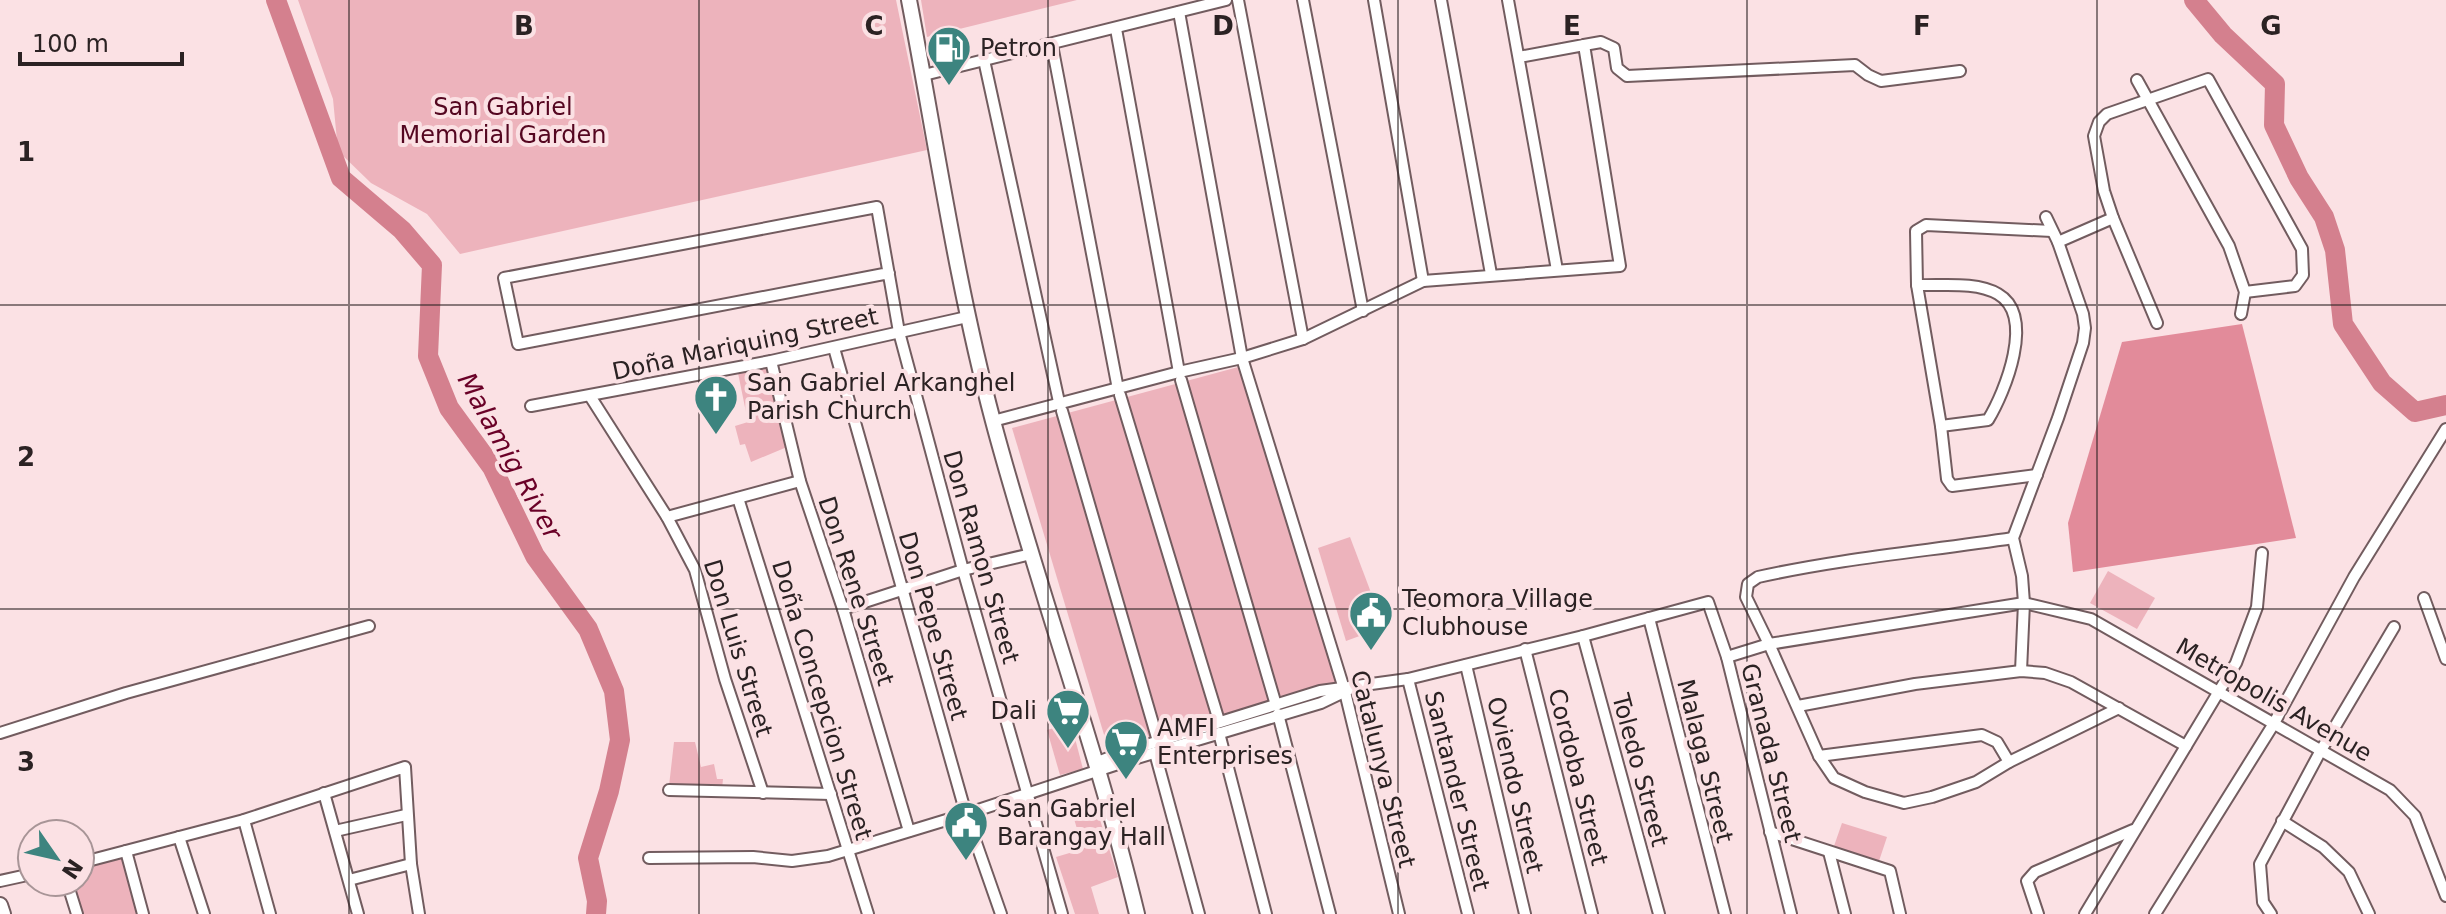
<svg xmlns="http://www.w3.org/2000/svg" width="2446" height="914" font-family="'DejaVu Sans',sans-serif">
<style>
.green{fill:#edb3bc}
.forest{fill:#e28b9a}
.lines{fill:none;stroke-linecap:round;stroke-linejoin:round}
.river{stroke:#d4808e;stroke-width:20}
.street-casing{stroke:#725c5f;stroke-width:14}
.secondary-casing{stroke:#725c5f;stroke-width:18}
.street{stroke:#fff;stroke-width:10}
.secondary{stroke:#fff;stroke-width:14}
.grid{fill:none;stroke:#2b2223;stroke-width:2;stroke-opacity:0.55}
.labels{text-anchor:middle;stroke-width:8;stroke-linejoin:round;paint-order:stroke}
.poi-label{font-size:24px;fill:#2b2223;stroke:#fbe1e4;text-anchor:start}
.park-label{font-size:24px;fill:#540620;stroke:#fbe1e4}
.street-label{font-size:24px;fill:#2b2223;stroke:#fbe1e4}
.water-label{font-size:26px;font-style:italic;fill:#6a0027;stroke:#fbe1e4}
.grid-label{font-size:26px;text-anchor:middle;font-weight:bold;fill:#2b2223;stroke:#fbe1e4;stroke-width:8;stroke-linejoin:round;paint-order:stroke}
</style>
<rect width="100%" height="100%" fill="#fbe1e4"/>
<!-- green -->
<g class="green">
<polygon points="298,0 896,0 927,150 460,254 427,214 371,183 338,151 333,99"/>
<polygon points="921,0 1077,0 927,37"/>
<polygon points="1242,366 1337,683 1108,748 1012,428"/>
<polygon points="767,368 787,447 751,462 745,444 740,445 735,426 748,422 738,373"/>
<polygon points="1350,537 1384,627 1346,641 1318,548"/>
<polygon points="2108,571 2155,598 2137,629 2090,603"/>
<polygon points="1071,723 1083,769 1060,775 1047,730"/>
<polygon points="674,742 695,742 701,767 714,764 717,779 723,779 722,789 669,786"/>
<polygon points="1096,807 1118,877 1091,887 1099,914 1075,914 1056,857 1083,849 1072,812"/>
<polygon points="1842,823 1887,837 1878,864 1833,849"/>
<polygon points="122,858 137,914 80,914 71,882 80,882 80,870"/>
</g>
<!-- forest -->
<polygon class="forest" points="2242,324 2296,538 2073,572 2068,523 2122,342"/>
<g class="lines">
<!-- river -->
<g class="river">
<polyline points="276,0 341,178 402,230 432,265 428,356 449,408 492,467 535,556 588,629 614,691 620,740 609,791 588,858 597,901 596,914"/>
<polyline points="2194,0 2223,35 2275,84 2274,125 2299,178 2324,217 2335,250 2343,324 2382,383 2415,412 2446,405"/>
</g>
<!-- street casing -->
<g class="street-casing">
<g id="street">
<polyline points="1238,0 1303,339"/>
<polyline points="1303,0 1363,311"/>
<polyline points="1374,0 1423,281"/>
<polyline points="1441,0 1491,274"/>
<polyline points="1508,0 1557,270"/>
<polyline points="1179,12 1242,358 1345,692 1399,914"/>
<polyline points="1116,29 1179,372"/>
<polyline points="1052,45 1118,389"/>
<polyline points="1584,45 1601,42 1614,48 1617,68 1627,76 1855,65 1868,75 1881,81 1960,71"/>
<polyline points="984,60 1059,402"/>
<polyline points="924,75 1226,0"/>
<polyline points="2137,80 2229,246 2245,292 2241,314"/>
<polyline points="2058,242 2113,218"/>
<polyline points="889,273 518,344 504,278 877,207 899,332 963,570 1062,914"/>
<path d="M1917,285C1941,286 1976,281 1998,294C2036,316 2005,392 1988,420L1941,426"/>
<polyline points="2157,323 2113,218 2104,191 2094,136 2099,122 2107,114 2208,79 2302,249 2303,275 2295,286 2245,292"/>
<polyline points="834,348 966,814 1001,914"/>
<polyline points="771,361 800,481 843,609 909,831"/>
<polyline points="1181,380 1276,705"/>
<polyline points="1120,395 1219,721"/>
<polyline points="590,396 667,517 695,570 725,679 763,793"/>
<polyline points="531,406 771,361 967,317"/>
<polyline points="1062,411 1158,741"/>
<polyline points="993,421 1179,372 1242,358 1303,339 1423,281 1620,266 1584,45 1519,57"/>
<polyline points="2037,475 1952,486 1947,479 1941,426 1917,285 1916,231 1926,225 2052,231"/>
<polyline points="738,498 868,914"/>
<polyline points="667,517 800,481"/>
<path d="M2013,538C1928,551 1843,558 1758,577L1748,584L1746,597L1769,644L1819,756L1834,778L1865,792L1904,803L1932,797L1976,782L2009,762L2119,708"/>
<polyline points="2424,598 2446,659"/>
<polyline points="843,609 963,570 1031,554"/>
<polyline points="1649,618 1725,914"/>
<polyline points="1583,636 1659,914"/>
<polyline points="1525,649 1592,914"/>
<polyline points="1727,657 1769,644 2024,603 2091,619 2390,790 2415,816 2446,896"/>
<polyline points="1466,665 1525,914"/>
<polyline points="2021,671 2024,603 2022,576 2013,538 2058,418 2083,343 2085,328 2083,314 2058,242 2046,217"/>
<polyline points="1408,679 1468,914"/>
<polyline points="1798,706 1915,684 2021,671 2045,673 2071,682 2186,746"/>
<polyline points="1278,714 1330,914"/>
<polyline points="0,733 126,693 369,626"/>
<polyline points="1219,733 1266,914"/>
<polyline points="1155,753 1199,914"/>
<polyline points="1819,756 1982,735 1997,742 2009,762"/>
<polyline points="1095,763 1124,752 1320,691 1408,679 1583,636 1708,602 1727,657 1791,914"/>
<polyline points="669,790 831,794"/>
<polyline points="324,793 358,914"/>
<polyline points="244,820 270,914"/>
<polyline points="2282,821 2323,847 2349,872 2369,914"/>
<polyline points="335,831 406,815"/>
<polyline points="1770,832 1890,871 1900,914"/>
<polyline points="179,837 204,914"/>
<polyline points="126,851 143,914"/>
<polyline points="1829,852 1845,914"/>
<polyline points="649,858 753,857 792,861 828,856 966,814 1127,761 1321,703 1348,690"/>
<polyline points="80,863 244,820 405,767 411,864 419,914"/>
<polyline points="349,880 411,864"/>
<polyline points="0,881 32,874"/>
<polyline points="67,882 77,914"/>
<polyline points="2038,914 2027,881 2035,872 2133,830"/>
<polyline points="2085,914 2236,663 2257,607 2262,553"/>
<polyline points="2155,914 2273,725 2354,577 2446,429"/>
<polyline points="2271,914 2263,902 2260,864 2320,752 2394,627"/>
</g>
</g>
<!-- secondary casing -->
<g class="secondary-casing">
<g id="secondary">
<path d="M909,0C936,141 956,282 993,421C1037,586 1097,748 1137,914"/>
<polyline points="0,905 3,914"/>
</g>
</g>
<!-- street -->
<use href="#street" class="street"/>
<!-- secondary -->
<use href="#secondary" class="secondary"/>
</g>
<!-- grid -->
<path class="grid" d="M349,0V914M699,0V914M1048,0V914M1398,0V914M1747,0V914M2097,0V914M0,305H2446M0,609H2446"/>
<!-- icons -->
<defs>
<g id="fuel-pin" transform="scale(2.3)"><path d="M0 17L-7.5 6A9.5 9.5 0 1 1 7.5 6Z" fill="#3d847f" stroke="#fbe1e4"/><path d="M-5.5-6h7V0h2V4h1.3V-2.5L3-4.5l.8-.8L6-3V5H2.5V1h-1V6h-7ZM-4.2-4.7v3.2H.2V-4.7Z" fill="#fff"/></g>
<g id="church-pin" transform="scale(2.3)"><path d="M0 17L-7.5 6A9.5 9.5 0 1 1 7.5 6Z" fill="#3d847f" stroke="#fbe1e4"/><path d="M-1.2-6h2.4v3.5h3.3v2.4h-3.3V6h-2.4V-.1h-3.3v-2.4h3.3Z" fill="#fff"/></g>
<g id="civic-pin" transform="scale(2.3)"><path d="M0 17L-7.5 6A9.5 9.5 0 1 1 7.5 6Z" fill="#3d847f" stroke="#fbe1e4"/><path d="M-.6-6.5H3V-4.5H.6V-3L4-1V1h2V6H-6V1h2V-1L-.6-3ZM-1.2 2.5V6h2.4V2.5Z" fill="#fff"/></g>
<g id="supermarket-pin" transform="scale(2.3)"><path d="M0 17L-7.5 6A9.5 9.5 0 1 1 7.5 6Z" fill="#3d847f" stroke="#fbe1e4"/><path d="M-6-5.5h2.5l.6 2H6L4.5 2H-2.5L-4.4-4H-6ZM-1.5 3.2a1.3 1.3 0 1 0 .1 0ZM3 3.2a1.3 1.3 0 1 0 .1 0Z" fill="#fff"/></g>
</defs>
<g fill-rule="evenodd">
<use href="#fuel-pin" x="949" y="48"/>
<use href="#church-pin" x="716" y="397"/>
<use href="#civic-pin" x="1371" y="613"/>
<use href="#supermarket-pin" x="1068" y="711"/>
<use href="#supermarket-pin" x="1126" y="742"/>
<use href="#civic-pin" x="966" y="823"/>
</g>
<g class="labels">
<!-- poi labels -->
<g class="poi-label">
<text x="980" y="56">Petron</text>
<text x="747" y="391">San Gabriel Arkanghel<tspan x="747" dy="28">Parish Church</tspan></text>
<text x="1402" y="607">Teomora Village<tspan x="1402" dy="28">Clubhouse</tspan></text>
<text x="1037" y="719" text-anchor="end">Dali</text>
<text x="1157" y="736">AMFI<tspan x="1157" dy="28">Enterprises</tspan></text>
<text x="997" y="817">San Gabriel<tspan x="997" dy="28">Barangay Hall</tspan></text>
</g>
<!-- park labels -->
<g class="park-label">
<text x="503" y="115">San Gabriel<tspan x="503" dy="28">Memorial Garden</tspan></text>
</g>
<!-- street labels -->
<g class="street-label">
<text transform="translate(745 344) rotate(-12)" y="8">Doña Mariquing Street</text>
<text transform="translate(981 557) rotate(74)" y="8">Don Ramon Street</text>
<text transform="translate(856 591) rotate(72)" y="8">Don Rene Street</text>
<text transform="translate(933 626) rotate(74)" y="8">Don Pepe Street</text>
<text transform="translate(738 648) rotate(73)" y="8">Don Luis Street</text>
<text transform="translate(822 700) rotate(73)" y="8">Doña Concepcion Street</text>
<text transform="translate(2274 700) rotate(30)" y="8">Metropolis Avenue</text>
<text transform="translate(1771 753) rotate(76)" y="8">Granada Street</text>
<text transform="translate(1705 761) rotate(76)" y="8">Malaga Street</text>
<text transform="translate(1383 769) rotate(76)" y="8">Catalunya Street</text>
<text transform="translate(1640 770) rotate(75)" y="8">Toledo Street</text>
<text transform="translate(1578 777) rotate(76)" y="8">Cordoba Street</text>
<text transform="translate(1515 785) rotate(77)" y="8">Oviendo Street</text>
<text transform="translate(1457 791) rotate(76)" y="8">Santander Street</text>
</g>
<!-- water labels -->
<g class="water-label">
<text transform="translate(510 456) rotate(61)" y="9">Malamig River</text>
</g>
</g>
<g class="grid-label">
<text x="524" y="35">B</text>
<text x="874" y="35">C</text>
<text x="1223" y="35">D</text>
<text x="1572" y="35">E</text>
<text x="1922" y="35">F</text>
<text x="2271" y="35">G</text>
<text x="26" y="161">1</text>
<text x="26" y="466">2</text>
<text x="26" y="771">3</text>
</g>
<!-- north arrow -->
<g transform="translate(56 858) rotate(124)"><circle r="38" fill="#fbe1e4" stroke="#a89597" stroke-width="2"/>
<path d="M0-6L14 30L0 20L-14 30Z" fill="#3d847f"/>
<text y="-12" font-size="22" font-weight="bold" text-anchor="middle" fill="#2b2223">N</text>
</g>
<!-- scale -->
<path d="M20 52v12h162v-12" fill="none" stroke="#2b2223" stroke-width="4"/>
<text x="32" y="52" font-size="24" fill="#2b2223" stroke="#fbe1e4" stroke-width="6" paint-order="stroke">100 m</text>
</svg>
